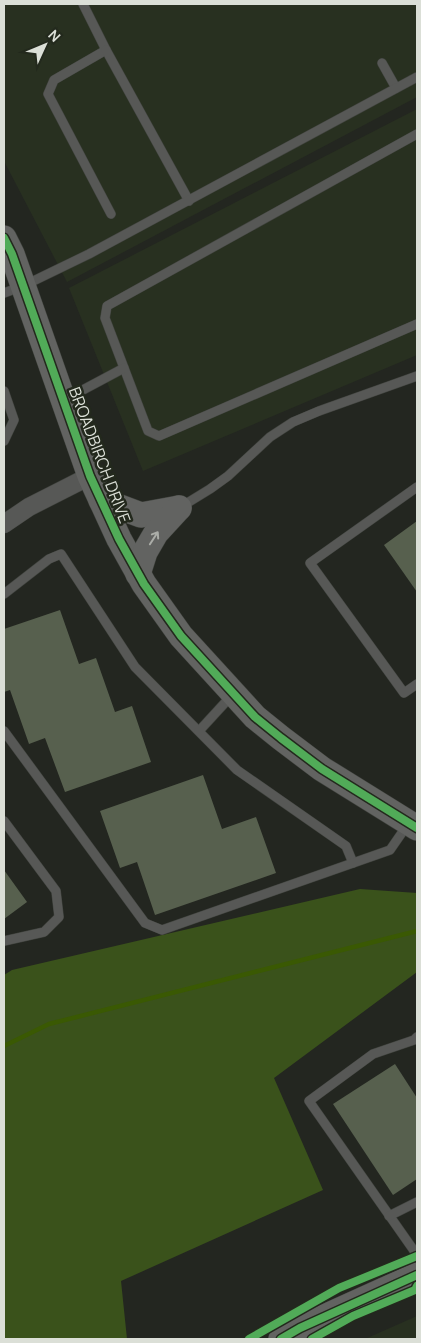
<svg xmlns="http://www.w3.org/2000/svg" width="421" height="1343" font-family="Manrope,sans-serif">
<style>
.built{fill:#283020}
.forest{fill:#3a521b}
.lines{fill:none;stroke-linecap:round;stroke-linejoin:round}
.stream{stroke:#3a5903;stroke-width:4.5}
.building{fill:#57604e}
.lane-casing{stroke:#40433e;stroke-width:10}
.street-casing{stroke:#40433e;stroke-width:19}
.secondary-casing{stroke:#40433e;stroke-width:26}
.lane{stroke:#575856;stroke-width:9}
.street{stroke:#575856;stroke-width:18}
.secondary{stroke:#626361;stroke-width:25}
.cycleway-casing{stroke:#23291d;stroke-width:11}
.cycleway{stroke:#51ab58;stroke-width:8}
.oneway{stroke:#abada8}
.labels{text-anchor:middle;stroke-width:5;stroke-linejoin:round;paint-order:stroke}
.street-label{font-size:16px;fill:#dbdfd7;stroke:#23291d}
</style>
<rect width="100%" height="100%" fill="#232620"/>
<!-- built -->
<g class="built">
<polygon points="4,4 417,4 417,97 67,282 4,161"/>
<polygon points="417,109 417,355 143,471 69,288"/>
<polygon points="417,1316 417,1339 365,1339"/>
</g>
<!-- forest -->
<polygon class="forest" points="360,889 417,893 417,972 274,1078 323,1190 121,1281 127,1339 4,1339 4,975 12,970"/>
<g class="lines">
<!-- stream -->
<polyline class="stream" points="4,1046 49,1024 417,931"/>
</g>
<!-- building -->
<g class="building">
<polygon points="417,521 417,592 384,545"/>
<polygon points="60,610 79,664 96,658 115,712 132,706 151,762 65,792 45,738 29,744 10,690 4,692 4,629"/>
<polygon points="203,775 222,829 256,817 276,873 155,915 137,862 120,868 100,811"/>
<polygon points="4,870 27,902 4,919"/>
<polygon points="395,1064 417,1098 417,1179 393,1195 333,1104"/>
</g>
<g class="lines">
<!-- lane casing -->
<g class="lane-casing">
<g id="lane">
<polyline points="83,4 106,50 54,80 48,94 111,214"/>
<polyline points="106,50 189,201"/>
<polyline points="382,63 396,88"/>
<polyline points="417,134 107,306 105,318 148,431 159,436 417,324"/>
<polyline points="4,293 23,286 89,254 417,77"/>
<polyline points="4,391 14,420 4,441"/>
<polyline points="64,400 124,368"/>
<polyline points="417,487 310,563 404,693 417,684"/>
<polyline points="179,508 210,489 228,476 270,437 293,422 319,411 417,376"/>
<polyline points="4,594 49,559 61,554 135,667 237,770 346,846 353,863"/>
<polyline points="4,731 145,923 162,930 390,850 408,824"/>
<polyline points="199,731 233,694"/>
<polyline points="4,821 56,891 59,917 44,932 4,941"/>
<polyline points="417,1037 414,1040 373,1054 309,1101 417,1255"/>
<polyline points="389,1216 417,1202"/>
</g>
</g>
<!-- street casing -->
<g class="street-casing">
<polyline id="street" points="4,524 29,507 90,476"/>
</g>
<!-- secondary casing -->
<g class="secondary-casing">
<g id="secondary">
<polyline points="4,238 12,254 90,476 119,539 144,584 181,636 255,717 281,738 322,769 417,828"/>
<polyline points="101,500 141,515 179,508"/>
<polyline points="138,574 145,552 156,533 179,508"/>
<polyline points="281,1339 300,1328 417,1275"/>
</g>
</g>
<!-- lane -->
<use href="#lane" class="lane"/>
<!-- street -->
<use href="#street" class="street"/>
<!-- secondary -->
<use href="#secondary" class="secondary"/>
<!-- cycleway casing -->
<g class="cycleway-casing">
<g id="cycleway">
<polyline points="4,238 12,254 90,476 119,539 144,584 181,636 255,717 281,738 322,769 417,828"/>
<polyline points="249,1339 339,1288 417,1256"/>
<polyline points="281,1339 300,1328 417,1275"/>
<polyline points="312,1339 353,1316 415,1290 417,1286"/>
</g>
</g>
<!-- cycleway -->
<use href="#cycleway" class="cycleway"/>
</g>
<!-- one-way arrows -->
<defs><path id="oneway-shaft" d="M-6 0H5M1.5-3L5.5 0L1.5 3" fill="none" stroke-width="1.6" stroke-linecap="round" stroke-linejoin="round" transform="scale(1.25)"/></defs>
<use class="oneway" href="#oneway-shaft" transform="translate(154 538) rotate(-57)"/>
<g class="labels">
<!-- street labels -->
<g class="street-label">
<text transform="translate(100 455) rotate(69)" y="6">BROADBIRCH DRIVE</text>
</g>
</g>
<!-- border -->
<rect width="421" height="1343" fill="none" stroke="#dbdfd7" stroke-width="10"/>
<!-- north arrow -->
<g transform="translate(45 45) rotate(46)" stroke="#23291d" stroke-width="4" paint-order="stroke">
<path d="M0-4L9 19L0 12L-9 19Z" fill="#dbdfd7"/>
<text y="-8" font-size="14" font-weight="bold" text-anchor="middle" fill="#dbdfd7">N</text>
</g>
</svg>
